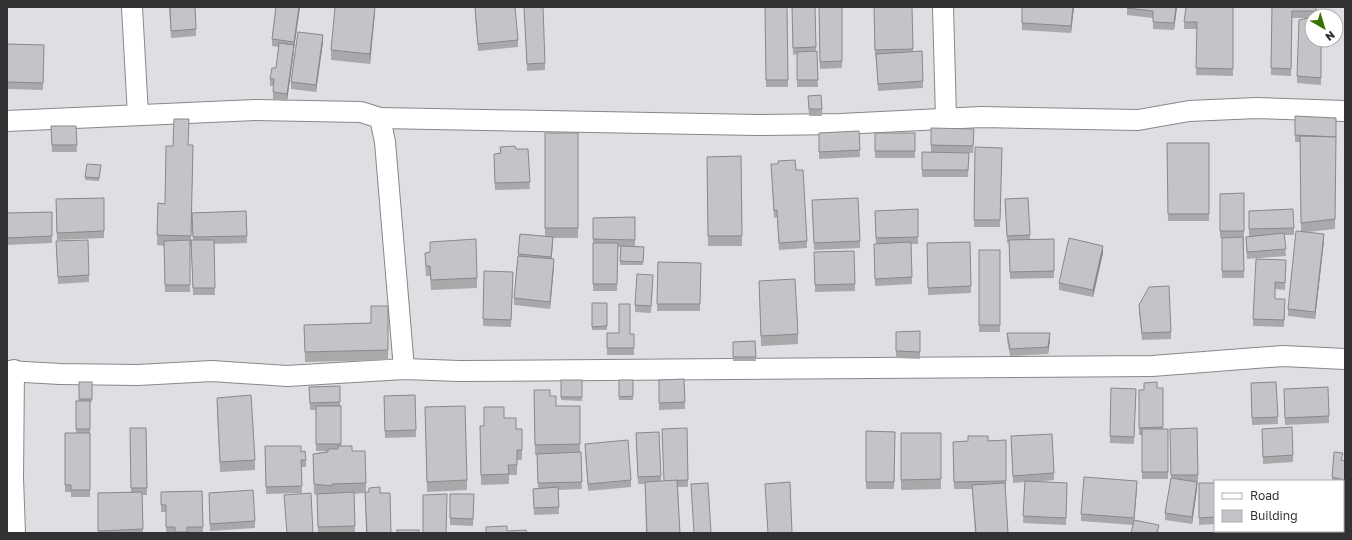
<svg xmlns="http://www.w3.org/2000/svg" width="1352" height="540" font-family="'Golos Text',sans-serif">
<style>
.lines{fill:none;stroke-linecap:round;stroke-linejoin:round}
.minor-casing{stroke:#87888b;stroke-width:22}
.minor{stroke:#fff;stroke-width:20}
.wall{fill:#a9a9ac}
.shaded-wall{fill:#89898c}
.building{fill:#c4c4c8;stroke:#89898c}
</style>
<rect width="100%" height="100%" fill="#dfdfe3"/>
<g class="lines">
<!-- minor casing -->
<g class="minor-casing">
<g id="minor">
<polyline points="132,7 138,115"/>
<polyline points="943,7 946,118"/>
<polyline points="380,118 757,125 841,124 981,117 1138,120 1189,111 1257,108 1345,111"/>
<polyline points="7,121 255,110 361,112 380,118 385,142 404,369"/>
<polyline points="14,370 13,478 15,533"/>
<polyline points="7,371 60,374 138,375 212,371 287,376 404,369 460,371 1152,366 1283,356 1345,359"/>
</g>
</g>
<!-- minor -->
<use href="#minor" class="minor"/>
</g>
<!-- wall -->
<g class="wall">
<polygon points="169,7 195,7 196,36 171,38"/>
<polygon points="276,7 300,7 294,49 287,101 273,99 273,86 270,86 270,79 276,68 279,47 272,46 272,39"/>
<polygon points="375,7 375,12 370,64 331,60 331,50"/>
<polygon points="475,7 518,40 518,47 478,51 475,13"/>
<polygon points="524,7 545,63 545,70 527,71"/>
<polygon points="765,7 787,7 788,87 766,87"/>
<polygon points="792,7 815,7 816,51 818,87 797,87 797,54 793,55"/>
<polygon points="819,7 842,7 842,68 820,69"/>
<polygon points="874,7 912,7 913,52 923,81 923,88 878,91 876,57 875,57"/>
<polygon points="1022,7 1074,7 1071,33 1022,30"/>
<polygon points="1127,7 1177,7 1174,30 1153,29 1153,18 1127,15"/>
<polygon points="1233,7 1233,76 1196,75 1197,29 1184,29 1184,22"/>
<polygon points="1272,7 1316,7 1316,16 1312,16 1312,40 1321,40 1321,85 1297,83 1297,76 1305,18 1292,18 1291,76 1271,75"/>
<polygon points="323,42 316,92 291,89 291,82"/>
<polygon points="7,44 44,45 43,90 7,89"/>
<polygon points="808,96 822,109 822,116 809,116"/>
<polygon points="1295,123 1336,137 1335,229 1308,232 1324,241 1315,319 1288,316 1288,309 1301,231 1300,142 1295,142"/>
<polygon points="51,126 76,126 77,152 52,152"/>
<polygon points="974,129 973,153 931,152 931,145"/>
<polygon points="859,131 860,157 819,159 819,133"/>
<polygon points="545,133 578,133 578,238 553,238 551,259 554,266 550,309 514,305 514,298 520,234 545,236"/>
<rect x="875" y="133" width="40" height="25"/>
<polygon points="1167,143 1209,143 1209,221 1168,221"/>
<polygon points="188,145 193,145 191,240 193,240 192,213 246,211 247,243 214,244 215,295 193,295 191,244 191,246 190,246 190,292 165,292 164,246 157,245 158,203 165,204"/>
<polygon points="500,147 516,149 528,149 530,189 495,190 494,161 500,154"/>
<polygon points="975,147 1002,148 1000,227 974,227"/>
<polygon points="922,152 969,153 968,177 922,177"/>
<polygon points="741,156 742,246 708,246 707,157"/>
<polygon points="771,164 796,170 807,241 807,248 779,250 777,217 774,218"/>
<polygon points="101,168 99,181 85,180 85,177"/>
<polygon points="1244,193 1244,278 1222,278 1222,238 1220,238 1220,194"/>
<polygon points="104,198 104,238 57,240 56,199"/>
<polygon points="1028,198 1030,239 1054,239 1054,278 1010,279 1009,243 1007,243 1005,199"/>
<polygon points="812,200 860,241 860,248 814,250"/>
<polygon points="918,209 918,244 911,244 912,284 875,286 874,244 876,244 875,211"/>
<polygon points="1249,211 1294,228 1294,235 1284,235 1286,256 1247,259 1246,237 1249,236"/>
<polygon points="52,212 52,243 7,245 7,213"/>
<polygon points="635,217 635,246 644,247 643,265 620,265 621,247 618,247 617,291 593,291 593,218"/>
<polygon points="56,241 89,275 89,282 58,284"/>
<polygon points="430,242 477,278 477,288 431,290 430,276 426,276 425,263 425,253 430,252"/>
<polygon points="970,242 971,293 928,295 927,243"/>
<rect x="979" y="250" width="21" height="82"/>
<polygon points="854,251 855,291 815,292 814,252"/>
<polygon points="1103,253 1093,297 1059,290 1059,283"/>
<polygon points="1286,260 1285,290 1275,289 1275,299 1285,306 1284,327 1253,326 1253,319"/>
<polygon points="658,262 701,263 700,311 657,311"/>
<polygon points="513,279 511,327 483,326 483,319"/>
<polygon points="759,281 798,334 798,344 761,346"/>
<polygon points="653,282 651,313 635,312 635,305"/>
<rect x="592" y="303" width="15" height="27"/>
<polygon points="1139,305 1171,332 1171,339 1142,340 1139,312"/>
<polygon points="388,306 388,360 305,362 304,325 371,323"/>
<polygon points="920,331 920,359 896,358 896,332"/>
<polygon points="607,333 634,334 634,355 607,355"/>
<polygon points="1007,333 1050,340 1048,354 1010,356 1007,340"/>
<polygon points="755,341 756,361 733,361 733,342"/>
<polygon points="684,379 685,409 659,410 659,380"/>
<polygon points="561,380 582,380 582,401 561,400"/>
<rect x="619" y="380" width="14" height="20"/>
<polygon points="79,382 92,382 92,402 90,402 90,433 76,433 76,401 79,401"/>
<polygon points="1276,382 1278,424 1252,425 1251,383"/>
<polygon points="309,387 340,402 340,406 341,406 341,446 352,451 366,483 366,492 380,493 391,533 366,533 365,493 354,494 355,533 318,533 317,495 314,494 313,454 328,451 316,451 316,410 310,410"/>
<polygon points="1157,388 1163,388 1163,429 1168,429 1168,479 1142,479 1142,435 1139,435 1139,390"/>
<polygon points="1136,389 1134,444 1110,443 1110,436"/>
<polygon points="534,390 550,396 556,406 580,406 580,452 582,489 558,490 559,514 534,515 533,489 538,488 537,455 535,455"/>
<polygon points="415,395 416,437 385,438 384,396"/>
<polygon points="1284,396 1329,416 1329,423 1285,425"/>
<polygon points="217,398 255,460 255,470 220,472 217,408"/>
<polygon points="425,417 467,480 467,490 427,492"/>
<polygon points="504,418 516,429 522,429 522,460 517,460 517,475 509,475 509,484 481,485 480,426 484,426"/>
<polygon points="130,428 146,428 147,495 142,495 143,533 98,533 98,493 131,492"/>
<polygon points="687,428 688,487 678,487 680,533 646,533 645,484 638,484 636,433 661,476 661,481 664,481"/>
<polygon points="1197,428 1198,482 1192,524 1165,520 1165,513 1171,478 1170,429"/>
<polygon points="1262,429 1293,455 1293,462 1263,464"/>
<polygon points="866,431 895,432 894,489 866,489"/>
<polygon points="65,433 90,433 90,497 71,497 71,492 65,492"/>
<polygon points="901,433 941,433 941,489 901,490"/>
<polygon points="1011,436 1054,473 1054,480 1034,482 1067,490 1066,525 1023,523 1025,482 1013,483"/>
<polygon points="1006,440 1006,488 1005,488 1008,533 975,533 972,489 954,489 953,442"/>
<polygon points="585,444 631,480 631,487 588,491 585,451"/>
<polygon points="265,446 301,452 306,460 306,467 301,467 302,493 266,494"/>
<polygon points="1343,460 1345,461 1345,487 1343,487 1343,481 1332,481 1332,477"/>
<polygon points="1199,483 1215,483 1215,524 1199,525"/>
<polygon points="1137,488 1134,520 1159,532 1159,533 1131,533 1133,525 1081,521 1081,514"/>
<polygon points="202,491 203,533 166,533 166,512 161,512 161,492"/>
<polygon points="209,493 255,521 255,528 210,531"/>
<polygon points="450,494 474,494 473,526 450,525"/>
</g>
<!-- shaded-wall -->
<g class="shaded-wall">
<polygon points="299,7 300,7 294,49 294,42"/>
<polygon points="375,7 375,12 370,64 370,54"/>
<polygon points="1073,7 1074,7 1071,33 1071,26"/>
<polygon points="1176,7 1177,7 1174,30 1174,23"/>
<polygon points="323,35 323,42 316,92 316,85"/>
<polygon points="294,45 294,52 287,101 287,94"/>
<polygon points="1324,234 1324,241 1315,319 1315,312"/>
<polygon points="553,237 553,244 551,264 551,257"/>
<polygon points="1103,246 1103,253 1093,297 1093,290"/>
<polygon points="554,259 554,266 550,309 550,302"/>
<polygon points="1050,333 1050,340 1048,354 1048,347"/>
<polygon points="1137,481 1137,488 1134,525 1134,518"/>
<polygon points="1197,482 1197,489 1192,524 1192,517"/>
<polygon points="1345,514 1345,521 1343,530 1343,523"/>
</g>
<!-- building -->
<g class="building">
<polygon points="170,7 195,7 196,29 171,31"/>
<polygon points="276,7 299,7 294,42 272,39"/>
<polygon points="335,7 375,7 370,54 331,50"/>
<polygon points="475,7 515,7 518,40 478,44"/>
<polygon points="524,7 543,7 545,63 527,64"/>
<polygon points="765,7 787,7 788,80 766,80"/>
<polygon points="792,7 815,7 816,47 793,48"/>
<polygon points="819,7 842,7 842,61 820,62"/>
<polygon points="874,7 912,7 913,49 875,50"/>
<polygon points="1022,7 1073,7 1071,26 1022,23"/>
<polygon points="1127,7 1176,7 1174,23 1153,22 1153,11 1127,8"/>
<polygon points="1186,7 1233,7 1233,69 1196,68 1197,22 1184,22"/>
<polygon points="1272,7 1316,7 1316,11 1292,11 1291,69 1271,68"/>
<polygon points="1312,17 1312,40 1321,40 1321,78 1297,76 1299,20"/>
<polygon points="298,32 323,35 316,85 291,82"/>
<polygon points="279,43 294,45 287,94 273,92 274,79 270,79 272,68 276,68"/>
<polygon points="7,44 44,45 43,83 7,82"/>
<polygon points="817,51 818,80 797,80 797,52"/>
<polygon points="922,51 923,81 878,84 876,54"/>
<polygon points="821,95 822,109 809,109 808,96"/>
<polygon points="1295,116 1336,118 1336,137 1295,135"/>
<polygon points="174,119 189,119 188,145 193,145 191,236 157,235 158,203 165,204 166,146 173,146"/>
<polygon points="51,126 76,126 77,145 52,145"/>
<polygon points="931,128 974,129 973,146 931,145"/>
<polygon points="859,131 860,150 819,152 819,133"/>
<rect x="545" y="133" width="33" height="95"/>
<rect x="875" y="133" width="40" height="18"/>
<polygon points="1300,136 1336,137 1335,219 1301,223"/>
<polygon points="1167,143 1209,143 1209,214 1168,214"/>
<polygon points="515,146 516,149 528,149 530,182 495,183 494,154 501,153 500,147"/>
<polygon points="975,147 1002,148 1000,220 974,220"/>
<polygon points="922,152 969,153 968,170 922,170"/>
<polygon points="741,156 742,236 708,236 707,157"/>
<polygon points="795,160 796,170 803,170 807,241 779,243 777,210 774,211 771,164 778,164 778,161"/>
<polygon points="87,164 101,165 99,178 85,177"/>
<polygon points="1244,193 1244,231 1220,231 1220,194"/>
<polygon points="104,198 104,231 57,233 56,199"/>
<polygon points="858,198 860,241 814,243 812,200"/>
<polygon points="1028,198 1030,235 1007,236 1005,199"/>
<polygon points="918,209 918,237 876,238 875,211"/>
<polygon points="1293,209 1294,228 1249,229 1249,211"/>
<polygon points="246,211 247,236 193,237 192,213"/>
<polygon points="52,212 52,236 7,238 7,213"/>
<polygon points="635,217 635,240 593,239 593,218"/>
<polygon points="1296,231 1324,234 1315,312 1288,309"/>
<polygon points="1284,233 1286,249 1247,252 1246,237"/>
<polygon points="520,234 553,237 551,257 518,254"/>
<polygon points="1243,237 1244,271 1222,271 1222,238"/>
<polygon points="1069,238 1103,246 1093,290 1059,283"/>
<polygon points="476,239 477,278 431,280 430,266 426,266 425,253 430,252 430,242"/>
<polygon points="1054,239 1054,271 1010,272 1009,240"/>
<polygon points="88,240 89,275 58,277 56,241"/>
<polygon points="190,240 190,285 165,285 164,241"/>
<polygon points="191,240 214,240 215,288 193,288"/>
<polygon points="911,242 912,277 875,279 874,244"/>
<polygon points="970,242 971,286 928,288 927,243"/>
<polygon points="593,243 618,243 617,284 593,284"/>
<polygon points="621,246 644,247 643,262 620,261"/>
<rect x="979" y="250" width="21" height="75"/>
<polygon points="854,251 855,284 815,285 814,252"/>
<polygon points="518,256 554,259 550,302 514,298"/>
<polygon points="1256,259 1286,260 1285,283 1275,282 1275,299 1285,299 1284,320 1253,319"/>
<polygon points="658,262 701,263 700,304 657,304"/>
<polygon points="484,271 513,272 511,320 483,319"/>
<polygon points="637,274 653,275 651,306 635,305"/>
<polygon points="795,279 798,334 761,336 759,281"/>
<polygon points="1169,286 1171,332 1142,333 1139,305 1149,287"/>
<polygon points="592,303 607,303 607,326 592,327"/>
<polygon points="619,304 630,304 630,334 634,334 634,348 607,348 607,333 619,333"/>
<polygon points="371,306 388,306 388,350 305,352 304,325 371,323"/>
<polygon points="920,331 920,352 896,351 896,332"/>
<polygon points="1007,333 1050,333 1048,347 1010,349"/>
<polygon points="755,341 756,357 733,357 733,342"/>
<polygon points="684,379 685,402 659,403 659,380"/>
<rect x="561" y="380" width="21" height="17"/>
<polygon points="619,380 633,380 633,396 619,397"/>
<rect x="79" y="382" width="13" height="17"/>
<polygon points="1157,382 1157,388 1163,388 1163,427 1139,428 1139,390 1144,390 1144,383"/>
<polygon points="1276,382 1278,417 1252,418 1251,383"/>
<polygon points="340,386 340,402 310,403 309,387"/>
<polygon points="1328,387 1329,416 1285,418 1284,389"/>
<polygon points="1111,388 1136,389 1134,437 1110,436"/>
<polygon points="534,390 550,390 550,396 556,396 556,406 580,406 580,444 535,445"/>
<polygon points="251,395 255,460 220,462 217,398"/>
<polygon points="415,395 416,430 385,431 384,396"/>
<rect x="76" y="401" width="14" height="28"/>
<rect x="316" y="406" width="25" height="38"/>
<polygon points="465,406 467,480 427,482 425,407"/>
<polygon points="484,407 504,407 504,418 516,418 516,429 522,429 522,450 517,450 517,465 508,465 509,474 481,475 480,426 484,426"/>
<polygon points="1292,427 1293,455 1263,457 1262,429"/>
<polygon points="130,428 146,428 147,488 131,488"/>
<polygon points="687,428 688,480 664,481 662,429"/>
<polygon points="1197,428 1198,475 1171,475 1170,429"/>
<rect x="1142" y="429" width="26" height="43"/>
<polygon points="866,431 895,432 894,482 866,482"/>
<polygon points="659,432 661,476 638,477 636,433"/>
<polygon points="65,433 90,433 90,490 71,490 71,485 65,485"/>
<polygon points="901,433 941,433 941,479 901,480"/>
<polygon points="1052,434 1054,473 1013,476 1011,436"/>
<polygon points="968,436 988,436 988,441 1006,440 1006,481 954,482 953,442 968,441"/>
<polygon points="628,440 631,480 588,484 585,444"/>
<polygon points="265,446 301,446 301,452 305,451 306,460 301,460 302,486 266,487"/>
<polygon points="338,446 352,446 352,451 365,451 366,483 332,484 332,486 314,484 313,454 328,452 328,449 338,449"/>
<polygon points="581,452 582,482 538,483 537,454"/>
<polygon points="1334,452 1343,453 1341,460 1345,461 1345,480 1332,477"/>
<polygon points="1084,477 1137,481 1134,518 1081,514"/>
<polygon points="1171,478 1197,482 1192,517 1165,513"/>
<polygon points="677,480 680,533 647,533 645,482"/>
<polygon points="1025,481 1067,483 1066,518 1023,516"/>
<polygon points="790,482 792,533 768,533 765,484"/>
<polygon points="708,483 711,533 694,533 691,484"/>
<polygon points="1005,483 1008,533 976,533 972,485"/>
<polygon points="1199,483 1215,483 1215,517 1199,518"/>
<polygon points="380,487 380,493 390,493 391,533 367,533 365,492 369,492 369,488"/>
<polygon points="558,487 559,507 534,508 533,489"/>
<polygon points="253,490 255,521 210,524 209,493"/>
<polygon points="202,491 203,527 187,527 187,532 175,532 175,527 166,527 166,505 161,505 161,492"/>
<polygon points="142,492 143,529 98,531 98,493"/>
<polygon points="354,492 355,526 318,527 317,494"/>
<polygon points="1343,492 1345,492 1345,514 1343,523"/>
<polygon points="311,493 313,533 287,533 284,495"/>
<polygon points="447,494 446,533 423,533 423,495"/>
<polygon points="450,494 474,494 473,519 450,518"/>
<polygon points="1134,520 1159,525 1157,533 1131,533"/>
<polygon points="507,526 507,531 526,530 527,533 486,533 486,527"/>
<rect x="397" y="530" width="22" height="3"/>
<rect x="1310" y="531" width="31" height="2"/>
</g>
<!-- border -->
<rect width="1352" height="540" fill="none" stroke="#323234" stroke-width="16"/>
<!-- legend -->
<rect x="1214" y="480" width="130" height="52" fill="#ffffff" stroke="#adadae"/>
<rect x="1222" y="493" width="20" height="6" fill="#ffffff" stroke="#adadae"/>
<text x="1250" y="500" font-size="12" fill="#323234">Road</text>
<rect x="1222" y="510" width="20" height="12" fill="#c4c4c8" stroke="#adadae"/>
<text x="1250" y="520" font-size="12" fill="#323234">Building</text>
<!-- north arrow -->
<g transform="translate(1324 28) rotate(142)"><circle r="19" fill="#ffffff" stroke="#adadae"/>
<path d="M0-3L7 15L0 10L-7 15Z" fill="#377100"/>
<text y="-6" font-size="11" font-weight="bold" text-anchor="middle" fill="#323234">N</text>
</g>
</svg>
